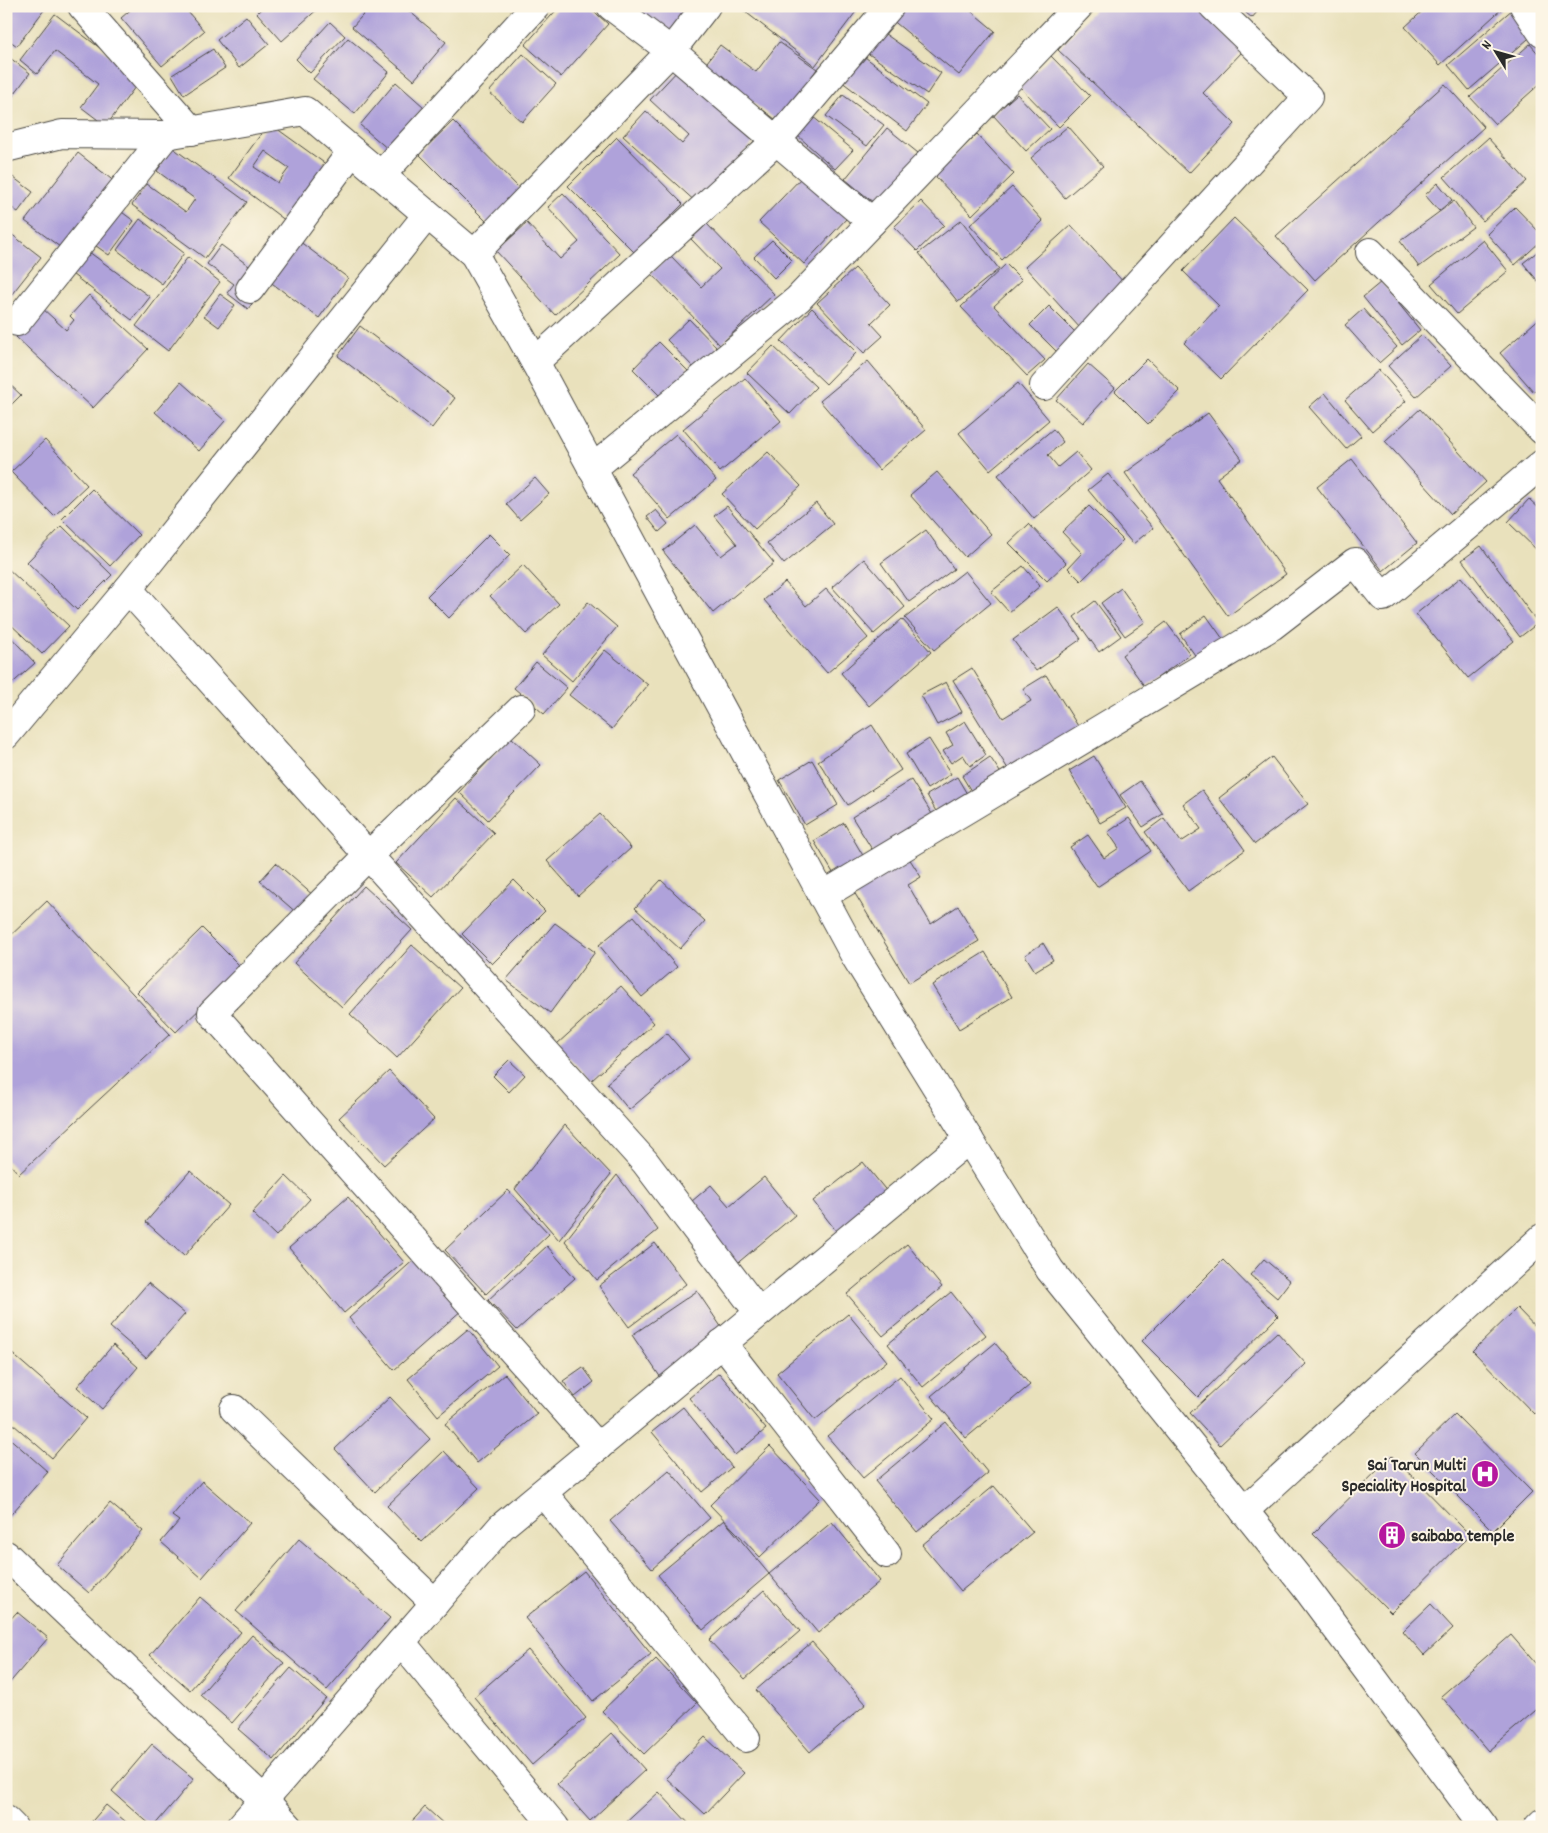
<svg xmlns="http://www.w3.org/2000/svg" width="1548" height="1833" font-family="Dekko,sans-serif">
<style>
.building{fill:#afa2da;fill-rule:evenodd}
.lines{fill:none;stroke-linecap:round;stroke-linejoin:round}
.minor-casing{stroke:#484641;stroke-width:30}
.tertiary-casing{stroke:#484641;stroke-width:30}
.minor{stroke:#fff;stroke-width:28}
.tertiary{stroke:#fff;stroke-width:28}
.labels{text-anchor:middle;stroke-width:4;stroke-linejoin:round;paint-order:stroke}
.poi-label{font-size:18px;font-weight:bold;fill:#2b2b2b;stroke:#fcf5e5;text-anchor:end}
</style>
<rect width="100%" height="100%" fill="#fcf5e5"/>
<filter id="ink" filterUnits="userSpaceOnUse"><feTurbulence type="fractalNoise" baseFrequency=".02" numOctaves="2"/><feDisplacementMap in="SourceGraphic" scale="10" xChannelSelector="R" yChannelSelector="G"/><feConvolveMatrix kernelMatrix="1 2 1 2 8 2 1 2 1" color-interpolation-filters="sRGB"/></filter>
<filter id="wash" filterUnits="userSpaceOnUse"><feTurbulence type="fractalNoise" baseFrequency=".0096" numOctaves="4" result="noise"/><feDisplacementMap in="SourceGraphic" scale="20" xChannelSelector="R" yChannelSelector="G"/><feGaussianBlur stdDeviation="1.12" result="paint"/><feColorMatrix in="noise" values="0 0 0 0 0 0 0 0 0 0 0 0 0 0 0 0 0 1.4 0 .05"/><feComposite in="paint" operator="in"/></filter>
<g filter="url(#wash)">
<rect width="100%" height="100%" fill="#e9e1bc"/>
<g id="blocks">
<!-- building -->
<g class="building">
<polygon points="6,6 47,6 17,46 6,38"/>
<polygon points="135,6 183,6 204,31 162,66 121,18"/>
<polygon points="264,6 321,6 282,41 257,13"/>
<polygon points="371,6 403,6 446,42 414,80 352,27"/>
<polygon points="560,6 588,6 608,24 561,77 525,45"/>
<polygon points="630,6 717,6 683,49"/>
<polygon points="746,6 855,6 858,9 815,66 743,10"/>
<polygon points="901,6 965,6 995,31 959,75 891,19"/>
<polygon points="1098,6 1195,6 1243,51 1203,93 1235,124 1189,173 1058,50"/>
<polygon points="1238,6 1262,6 1252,18"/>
<polygon points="1428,6 1505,6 1440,65 1405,27"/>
<polygon points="1514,8 1535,33 1469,90 1448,65"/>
<polygon points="55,14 141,79 106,126 81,107 98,84 55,51 37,74 20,60"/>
<polygon points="246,16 269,44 239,68 217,40"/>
<polygon points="330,22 345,36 310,73 296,59"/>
<polygon points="878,29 941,73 927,94 863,50"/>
<polygon points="348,38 389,72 355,114 313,79"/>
<polygon points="779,42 817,69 779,122 704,66 720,45 756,72"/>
<polygon points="1530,44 1542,58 1542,82 1495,124 1470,97"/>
<polygon points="213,49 225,68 184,95 172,75"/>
<polygon points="857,51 927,104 907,131 837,78"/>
<polygon points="523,54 556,84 522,122 489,92"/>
<polygon points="6,55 30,73 6,105"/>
<polygon points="1051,56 1090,96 1059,127 1020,87"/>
<polygon points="680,68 757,138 698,204 623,136 646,111 682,144 689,136 650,100"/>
<polygon points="396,82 424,107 389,150 360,125"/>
<polygon points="1445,84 1484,127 1315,280 1276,236"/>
<polygon points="1017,94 1050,129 1026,151 993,115"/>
<polygon points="843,95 884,125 867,146 826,116"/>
<polygon points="812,116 853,150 835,169 797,135"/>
<polygon points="453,121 522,191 489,224 419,154"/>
<path d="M269,123L327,165L286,221L229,178ZM265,151L289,168L278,183L254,167Z"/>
<polygon points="1068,126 1103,166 1065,198 1031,158"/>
<polygon points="887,128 923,157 880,208 845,179"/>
<polygon points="977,134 1014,174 972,215 934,175"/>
<polygon points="617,137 683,204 635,253 568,186"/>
<polygon points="1488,138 1527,181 1483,221 1444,177"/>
<polygon points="173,148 247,202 205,258 132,205 147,184 186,212 195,199 157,171"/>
<polygon points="78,153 120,186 68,253 25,221"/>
<polygon points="6,172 33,192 18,212 6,204"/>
<polygon points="803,176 847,218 804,264 759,222"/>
<polygon points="1438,183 1452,200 1439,211 1425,195"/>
<polygon points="1012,187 1043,221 1002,260 970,225"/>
<polygon points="563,193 620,254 555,315 496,251 527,223 560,259 579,242 548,207"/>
<polygon points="921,201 944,225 917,251 894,227"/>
<polygon points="1454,201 1473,227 1419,267 1400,241"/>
<polygon points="115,207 134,221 109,255 89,241"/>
<polygon points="1515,207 1542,235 1542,240 1515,265 1487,234"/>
<polygon points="1234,218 1308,290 1221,379 1184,343 1219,306 1183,271"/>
<polygon points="140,219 184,253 162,284 117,250"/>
<polygon points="961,220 999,269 958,302 919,253"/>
<polygon points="707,224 774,294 720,345 651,273 670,255 701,287 720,269 691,239"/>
<polygon points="1071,225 1127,286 1080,328 1025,267"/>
<polygon points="6,230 41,257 8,299 6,297"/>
<polygon points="772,240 792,260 774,278 754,257"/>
<polygon points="1483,240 1508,271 1457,314 1431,284"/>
<polygon points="299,241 348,278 319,318 269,281"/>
<polygon points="221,245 269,281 248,309 227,293 234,284 207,264"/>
<polygon points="1542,248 1542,286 1523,263"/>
<polygon points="85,249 150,297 132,320 68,271"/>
<polygon points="188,257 220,282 168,351 136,326"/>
<polygon points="1006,264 1022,280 994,306 1045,360 1027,376 961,307"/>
<polygon points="855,268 890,305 871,323 883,336 864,353 817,303"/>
<polygon points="1381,282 1420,330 1402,345 1363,297"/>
<polygon points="220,294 235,305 219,327 204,316"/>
<polygon points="89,295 148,349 93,408 16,337 42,308 66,330 74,320 70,316"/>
<polygon points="1049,306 1079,336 1060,355 1030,325"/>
<polygon points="812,308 857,352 826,384 781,341"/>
<polygon points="1363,309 1397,347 1379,363 1345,325"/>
<polygon points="1542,316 1542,385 1534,392 1500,353"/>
<polygon points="689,319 718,349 696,370 667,340"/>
<polygon points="360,326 455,398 432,428 338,356"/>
<polygon points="1422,335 1451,366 1416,397 1388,366"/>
<polygon points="659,342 695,378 669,405 633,369"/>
<polygon points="773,346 816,387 790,414 747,373"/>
<polygon points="1147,359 1180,391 1148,424 1115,391"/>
<polygon points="868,361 926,430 879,470 820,401"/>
<polygon points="1088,364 1115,388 1083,423 1056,400"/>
<polygon points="1379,370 1406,401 1372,431 1345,400"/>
<polygon points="745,378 781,421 720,472 683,429"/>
<polygon points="6,381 21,395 6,410"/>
<polygon points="181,382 225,421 199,451 155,412"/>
<polygon points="1018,383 1049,420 990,470 959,433"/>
<polygon points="1325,393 1361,436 1346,449 1309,407"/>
<polygon points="1420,409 1486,482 1451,514 1385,441"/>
<polygon points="1208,413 1242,459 1217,478 1286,574 1228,616 1125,473"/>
<polygon points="1053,429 1063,442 1048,455 1058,467 1076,452 1091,470 1034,519 998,475"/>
<polygon points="676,434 716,480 670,519 630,473"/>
<polygon points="45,440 87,485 54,516 11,472"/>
<polygon points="768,452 801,486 755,529 722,494"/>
<polygon points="1352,459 1417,543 1383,571 1317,487"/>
<polygon points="937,472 991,534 965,557 910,495"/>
<polygon points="1108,474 1153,528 1133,544 1088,490"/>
<polygon points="535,478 549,494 520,520 506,504"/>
<polygon points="92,489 139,535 110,566 62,519"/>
<polygon points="1529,499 1542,511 1542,555 1508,522"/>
<polygon points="816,503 833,524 784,564 767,543"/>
<polygon points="727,506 774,563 713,613 663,551 695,525 721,556 737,544 714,516"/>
<polygon points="1089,506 1123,540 1081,581 1068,568 1082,553 1062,532"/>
<polygon points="656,510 668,524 659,532 647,517"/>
<polygon points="1029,524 1066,563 1047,581 1009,543"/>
<polygon points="62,526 112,575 77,610 27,562"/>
<polygon points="926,530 954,569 909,602 881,563"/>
<polygon points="489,534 510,555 449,618 427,596"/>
<polygon points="1481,546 1538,623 1520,637 1462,560"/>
<polygon points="864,559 905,607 874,634 832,587"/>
<polygon points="523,565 559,604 526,634 490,596"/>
<polygon points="1023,566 1040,586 1009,612 991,592"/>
<polygon points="6,567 69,626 42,654 6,620"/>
<polygon points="965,571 991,603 934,650 905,618"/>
<polygon points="1461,577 1514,641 1468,678 1416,614"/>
<polygon points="785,582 806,606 826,589 868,638 827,673 764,600"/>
<polygon points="1121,588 1145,622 1125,636 1101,603"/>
<polygon points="1095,601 1121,636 1099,652 1074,617"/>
<polygon points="588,602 617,627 572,681 542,655"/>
<polygon points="1058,607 1081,639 1036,671 1013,640"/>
<polygon points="1206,615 1223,639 1197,658 1180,634"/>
<polygon points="902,619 931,652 869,706 841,673"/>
<polygon points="1166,622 1190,654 1145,687 1122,655"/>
<polygon points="6,632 35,663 6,689"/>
<polygon points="605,650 648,685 612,729 569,695"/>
<polygon points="536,662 567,688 544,714 514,688"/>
<polygon points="972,668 1003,718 1031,701 1023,689 1046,675 1083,734 1013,777 953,680"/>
<polygon points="946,682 962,712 937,725 921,695"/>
<polygon points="965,721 986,755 970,766 963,755 951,763 943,751 953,745 946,733"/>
<polygon points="872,725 901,770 848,805 818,761"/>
<polygon points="511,737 541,765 488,820 459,792"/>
<polygon points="929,739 951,774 927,789 906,754"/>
<polygon points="1094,756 1126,808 1100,823 1069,771"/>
<polygon points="990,757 1004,778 974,796 962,776"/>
<polygon points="1272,757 1308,804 1255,844 1219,798"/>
<polygon points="812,760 838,805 805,825 779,780"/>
<polygon points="957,777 970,799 939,817 927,795"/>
<polygon points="911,780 937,822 878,859 852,817"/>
<polygon points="1140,781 1163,814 1143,827 1120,795"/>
<polygon points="1202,790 1245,850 1188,891 1145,832 1164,818 1181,842 1201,829 1183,804"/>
<polygon points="456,798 494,833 433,897 396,863"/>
<polygon points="600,814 631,848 578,896 547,861"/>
<polygon points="1129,818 1151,851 1097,887 1070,847 1088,835 1104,858 1119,848 1108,832"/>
<polygon points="844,823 865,859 835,876 814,841"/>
<polygon points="909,858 921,877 908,885 931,924 958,906 979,941 909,983 854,892"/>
<polygon points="276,863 314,896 298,914 260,881"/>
<polygon points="514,880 545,911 492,964 462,934"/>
<polygon points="661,880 705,921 680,949 635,908"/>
<polygon points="364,886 412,930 342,1007 294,963"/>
<polygon points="47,901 170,1034 19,1174 6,1160 6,940"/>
<polygon points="634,916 677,967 642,997 599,945"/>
<polygon points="555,923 595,952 550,1013 506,980"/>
<polygon points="202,928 242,968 176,1032 137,992"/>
<polygon points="1043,943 1053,960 1035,971 1025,955"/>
<polygon points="412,945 460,988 397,1058 350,1014"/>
<polygon points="985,952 1012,997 959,1029 932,985"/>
<polygon points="621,986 654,1023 591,1081 557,1044"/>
<polygon points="667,1033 689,1059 629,1110 607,1083"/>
<polygon points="509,1060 525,1075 509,1092 493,1076"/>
<polygon points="389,1071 434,1119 384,1165 339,1118"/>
<polygon points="565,1125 611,1174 559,1240 515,1189"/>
<polygon points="863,1162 897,1204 847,1245 813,1201"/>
<polygon points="190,1171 229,1205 184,1256 146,1222"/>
<polygon points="617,1175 658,1230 597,1280 565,1241"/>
<polygon points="286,1176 310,1199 276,1236 252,1213"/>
<polygon points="764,1177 795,1215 734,1266 685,1207 711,1185 729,1206"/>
<polygon points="508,1190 549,1234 486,1294 445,1250"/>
<polygon points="348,1197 404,1262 344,1313 289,1248"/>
<polygon points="655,1243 686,1284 629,1327 599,1286"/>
<polygon points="907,1244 942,1287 883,1336 847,1294"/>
<polygon points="547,1246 575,1278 517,1330 488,1300"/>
<polygon points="417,1257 463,1309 394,1370 349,1318"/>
<polygon points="1264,1259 1290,1281 1277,1298 1250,1275"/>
<polygon points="1223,1260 1278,1316 1198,1397 1142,1341"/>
<polygon points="148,1283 185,1314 146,1358 110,1327"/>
<polygon points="697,1291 728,1337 663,1381 632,1335"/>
<polygon points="951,1292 986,1335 923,1387 888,1344"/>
<polygon points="1517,1308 1542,1334 1542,1406 1534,1414 1473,1351"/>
<polygon points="848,1314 887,1361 815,1420 777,1373"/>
<polygon points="468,1329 498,1366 438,1416 408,1379"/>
<polygon points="1277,1332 1306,1364 1220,1445 1190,1413"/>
<polygon points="995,1343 1030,1385 966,1438 931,1396"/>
<polygon points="113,1345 138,1367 102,1409 77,1387"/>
<polygon points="9,1351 86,1418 52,1458 6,1418 6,1354"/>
<polygon points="583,1367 594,1382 575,1397 563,1381"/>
<polygon points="719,1373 766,1429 735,1455 689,1398"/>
<polygon points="505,1374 537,1414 477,1463 445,1424"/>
<polygon points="900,1376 934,1419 863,1478 827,1436"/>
<polygon points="390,1397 430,1439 375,1492 335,1449"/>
<polygon points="683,1407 732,1467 702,1492 652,1432"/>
<polygon points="1455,1414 1532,1492 1493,1531 1415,1453"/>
<polygon points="946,1422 988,1473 917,1532 875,1481"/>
<polygon points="6,1435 48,1472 6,1520"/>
<polygon points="770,1446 820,1499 760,1557 710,1505"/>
<polygon points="444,1451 479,1488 422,1542 387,1506"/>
<polygon points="1392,1456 1470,1535 1391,1613 1313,1534"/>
<polygon points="669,1470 710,1518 652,1569 610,1521"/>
<polygon points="202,1481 250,1523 202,1578 161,1542 179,1521 172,1516"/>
<polygon points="994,1486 1033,1532 961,1591 922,1545"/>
<polygon points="110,1503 143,1531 89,1593 57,1565"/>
<polygon points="724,1520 769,1574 832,1522 880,1581 818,1633 769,1574 703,1630 658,1575"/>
<polygon points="299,1539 390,1618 327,1690 236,1611"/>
<polygon points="584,1571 651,1654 593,1701 525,1618"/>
<polygon points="764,1590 800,1631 745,1679 709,1640"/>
<polygon points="200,1597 241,1632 190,1690 150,1655"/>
<polygon points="1431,1604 1453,1628 1424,1655 1403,1631"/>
<polygon points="17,1612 48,1638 6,1687 6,1624"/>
<polygon points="252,1635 284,1663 232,1723 200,1695"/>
<polygon points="1511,1635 1542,1671 1542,1705 1488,1751 1441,1696"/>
<polygon points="812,1642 866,1704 810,1752 756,1690"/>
<polygon points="528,1650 586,1718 532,1765 474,1697"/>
<polygon points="656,1659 697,1703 644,1754 602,1711"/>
<polygon points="291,1668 326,1698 274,1760 238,1729"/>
<polygon points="612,1733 645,1770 590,1821 557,1784"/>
<polygon points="705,1737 744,1773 705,1814 666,1778"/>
<polygon points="152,1744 194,1779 153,1827 112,1791"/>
<polygon points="659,1792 692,1827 621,1827"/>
<polygon points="106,1805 132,1827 87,1827"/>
<polygon points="425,1807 447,1827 407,1827"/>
</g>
</g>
</g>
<g filter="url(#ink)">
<use href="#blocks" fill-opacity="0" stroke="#484641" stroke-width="1"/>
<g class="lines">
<!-- minor casing -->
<g class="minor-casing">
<g id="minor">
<polyline points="82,6 192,131"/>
<polyline points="611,6 671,51 872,222"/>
<polyline points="1524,6 1542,33"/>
<polyline points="381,175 536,6"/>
<polyline points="1370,252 1542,430"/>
<polyline points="474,254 671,51 706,6"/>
<polyline points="250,289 352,151"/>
<polyline points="17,322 166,135"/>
<polyline points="535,362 776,141 890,6"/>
<polyline points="1044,386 1308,97 1213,6"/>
<polyline points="592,469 798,299 1079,6"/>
<polyline points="128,589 427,215"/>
<polyline points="521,709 368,856 212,1013 598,1447"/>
<polyline points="6,735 128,589 645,1162 759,1313"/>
<polyline points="822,896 1272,626 1355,562 1383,597 1542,464"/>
<polyline points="722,1343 887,1554"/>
<polyline points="234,1409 435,1603"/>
<polyline points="543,1493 746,1738"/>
<polyline points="1244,1511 1542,1238"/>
<polyline points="6,1555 264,1800 289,1827"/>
<polyline points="401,1642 555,1827"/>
<polyline points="6,1820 13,1827"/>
<polyline points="240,1827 501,1527 969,1139"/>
<polyline points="1538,1827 1542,1823"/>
</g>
</g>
<!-- tertiary casing -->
<g class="tertiary-casing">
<polyline id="tertiary" points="6,148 62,134 166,135 305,111 474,254 535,362 855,956 1050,1270 1304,1585 1484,1827"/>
</g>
<!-- minor -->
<use href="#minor" class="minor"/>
<!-- tertiary -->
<use href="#tertiary" class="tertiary"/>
</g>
</g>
<!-- icons -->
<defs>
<g id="hospital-disc" transform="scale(1.4375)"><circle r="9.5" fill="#b5179e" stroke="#fcf5e5"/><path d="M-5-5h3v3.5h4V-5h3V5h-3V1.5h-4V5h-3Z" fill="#fff"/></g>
<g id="building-disc" transform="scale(1.4375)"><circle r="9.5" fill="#b5179e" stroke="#fcf5e5"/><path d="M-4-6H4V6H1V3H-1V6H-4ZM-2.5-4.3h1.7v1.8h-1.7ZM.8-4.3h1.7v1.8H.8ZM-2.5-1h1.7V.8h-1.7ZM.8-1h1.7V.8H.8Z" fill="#fff"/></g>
</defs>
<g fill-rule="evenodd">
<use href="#hospital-disc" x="1485" y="1474"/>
<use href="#building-disc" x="1392" y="1535"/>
</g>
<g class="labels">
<!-- poi labels -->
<g class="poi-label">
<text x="1466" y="1470">Sai Tarun Multi<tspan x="1466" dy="21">Speciality Hospital</tspan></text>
<text x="1411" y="1541" text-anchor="start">saibaba temple</text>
</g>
</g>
<!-- margin -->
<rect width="1548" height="1833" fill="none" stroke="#fcf5e5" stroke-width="25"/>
<!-- north arrow -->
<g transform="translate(1496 52) rotate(307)" stroke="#fcf5e5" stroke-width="4" paint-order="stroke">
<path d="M0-4L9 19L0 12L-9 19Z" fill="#2b2b2b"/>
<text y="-8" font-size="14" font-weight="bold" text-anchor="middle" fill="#2b2b2b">N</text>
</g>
</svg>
